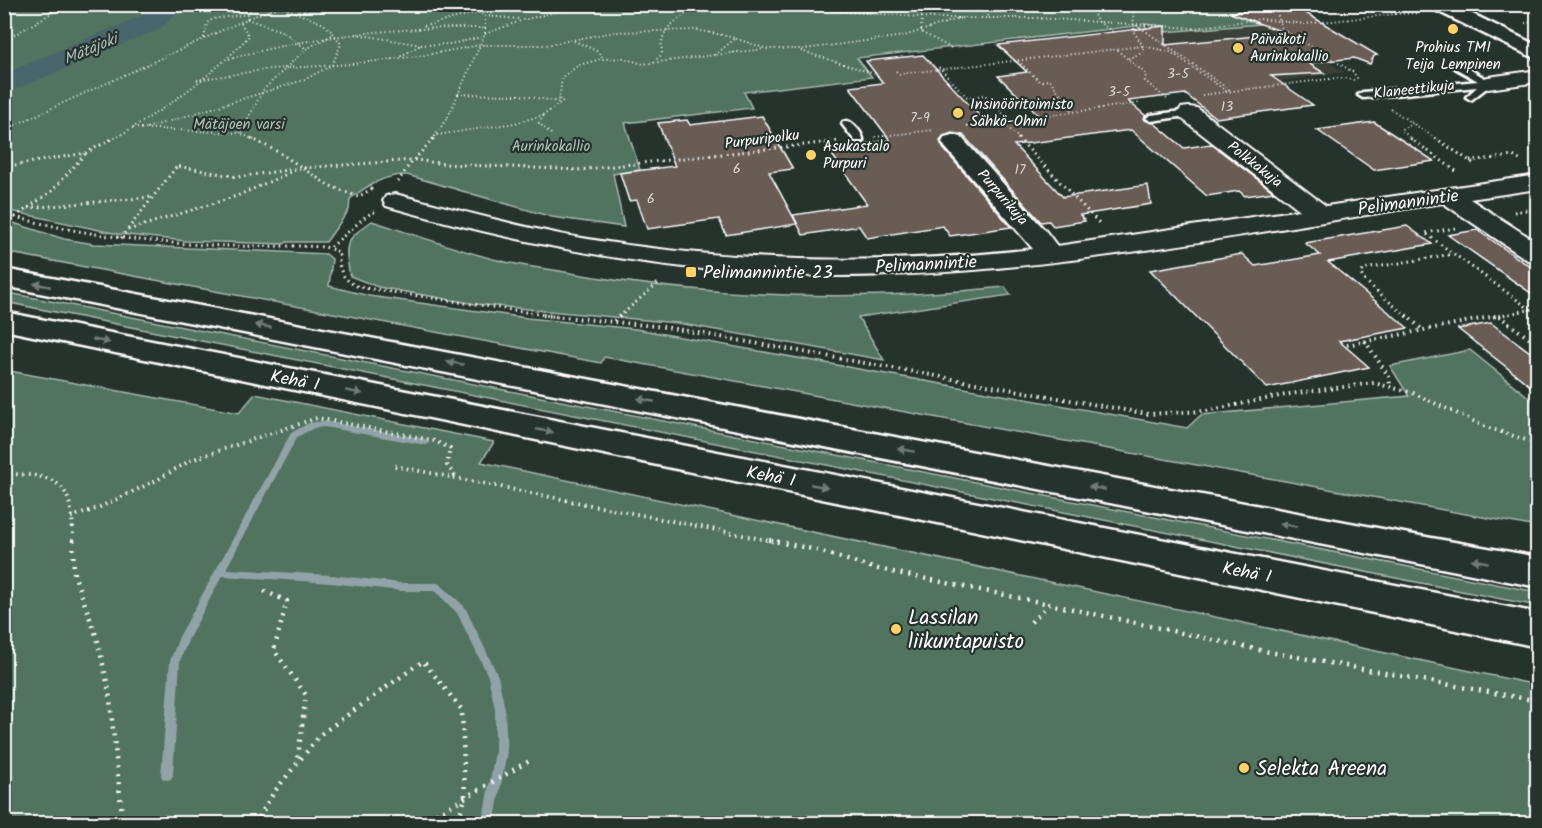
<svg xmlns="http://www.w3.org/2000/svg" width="1542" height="828" font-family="Kalam,sans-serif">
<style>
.built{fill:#3a3f39}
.green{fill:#51735e;stroke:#a8b9ae;stroke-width:1.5}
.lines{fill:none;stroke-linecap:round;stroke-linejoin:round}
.stream{fill:#92a3a8;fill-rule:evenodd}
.river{fill:#49656e;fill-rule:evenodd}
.building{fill:#675b55;stroke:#fff;stroke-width:1.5}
.lane-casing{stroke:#fff;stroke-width:5}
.street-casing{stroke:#fff;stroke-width:4}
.secondary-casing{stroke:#fff;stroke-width:5}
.highway-casing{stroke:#fff;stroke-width:5}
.path-far3{stroke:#fff;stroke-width:2;stroke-dasharray:1 3;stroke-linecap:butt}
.path-far2{stroke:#fff;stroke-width:3;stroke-dasharray:1.5 4;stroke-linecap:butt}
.path-far1{stroke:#fff;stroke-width:4;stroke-dasharray:1.5 4.5;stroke-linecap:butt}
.path{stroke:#fff;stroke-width:4.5;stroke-dasharray:2 6;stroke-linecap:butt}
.lane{fill:#26332d;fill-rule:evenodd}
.street{fill:#26332d;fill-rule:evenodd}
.secondary{fill:#26332d;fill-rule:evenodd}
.highway{fill:#26332d;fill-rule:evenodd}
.oneway{fill:#727a76}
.poi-dot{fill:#ffd166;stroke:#26332d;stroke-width:2}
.labels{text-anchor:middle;stroke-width:4.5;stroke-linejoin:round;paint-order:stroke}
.far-number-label{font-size:14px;fill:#d9d6d4}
.far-poi-label{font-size:15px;fill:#fff;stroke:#26332d;text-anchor:start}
.far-street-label{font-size:15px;fill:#fff;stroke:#26332d}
.far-park-label{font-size:15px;fill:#b1c0b7;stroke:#26332d}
.far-water-label{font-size:16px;font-style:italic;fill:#adbabe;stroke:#26332d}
.street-label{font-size:18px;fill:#fff;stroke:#26332d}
.poi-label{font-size:18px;fill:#fff;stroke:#26332d;text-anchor:start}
.near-poi-label{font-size:21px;fill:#fff;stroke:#26332d;text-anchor:start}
</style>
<rect width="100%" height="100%" fill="#26332d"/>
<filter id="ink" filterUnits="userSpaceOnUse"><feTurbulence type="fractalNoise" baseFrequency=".0167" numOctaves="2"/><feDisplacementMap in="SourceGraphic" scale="12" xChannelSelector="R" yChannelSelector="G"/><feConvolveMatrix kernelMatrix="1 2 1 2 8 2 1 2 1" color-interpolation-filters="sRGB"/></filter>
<g filter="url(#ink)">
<!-- built -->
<polygon class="built" points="1249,5 1251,14 1345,72 1226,89 1153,37 1143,24"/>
<!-- green -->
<g class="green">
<path d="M1249,4L1251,14L1242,18L1261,24L1165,32L1164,26L1144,24L1153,37L1137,26L857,58L872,77L744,92L752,108L625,123L640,170L613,174L624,227L552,217L407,175C385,174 366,186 350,199L349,210L326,242H287L284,244L186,241L118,234L5,210L4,5Z"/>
<polygon points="4,220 64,239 94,244 326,254 332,259 329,286 369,296 527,318 636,329 1187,428 1201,415 1409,396 1390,366 1470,350 1537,404 1537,527 604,357 601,363 5,252"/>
<path d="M372,221C412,234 452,248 493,259C518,266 544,268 570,273C713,298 860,302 1005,287L1011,295L858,317L884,360L677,323L475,304L378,287L350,276C344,243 344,241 372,221Z"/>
<polygon points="4,292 1537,592 1537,606 5,302"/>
<polygon points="4,370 239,413 255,394 494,442 481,462 1537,685 1537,823 5,823"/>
</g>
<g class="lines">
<!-- stream -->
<g class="stream">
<polygon points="221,4 236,4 163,15 161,14"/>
<polygon points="324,421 426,439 430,442 426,445 324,427 314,428 297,437 226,569 331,575 401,583 437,583 440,584 465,607 498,676 505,709 507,752 494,824 482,824 495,752 495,709 488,676 457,613 435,591 401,591 331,583 222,576 189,638 180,661 173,775 171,779 167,780 163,779 161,775 170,661 179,637 291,433 309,423"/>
</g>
<!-- river -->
<polygon class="river" points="156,4 186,4 161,28 4,94 4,74 141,16"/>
</g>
<!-- building -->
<g class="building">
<polygon points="1294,6 1377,55 1374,56 1370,64 1354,58 1308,63 1324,73 1271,76 1313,105 1216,118 1185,94 1128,101 1146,116 1145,120 1154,123 1184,148 1211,144 1274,192 1245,196 1239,191 1207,196 1131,130 1014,145 1063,197 1148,185 1151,204 1080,215 1085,221 1053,226 1049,221 1041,222 963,135 952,133 943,136 940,141 943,148 1011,227 950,236 943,226 867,238 859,226 803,235 793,215 867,204 828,149 890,140 850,87 883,83 866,61 923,55 989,126 1042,119 998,76 1027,72 998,45 1165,26 1165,45 1286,33 1230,13"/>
<polygon points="762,116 793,169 769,172 797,224 726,235 719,219 647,229 637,200 629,201 620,173 675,166 658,123 687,120 690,125"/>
<polygon points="1374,122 1434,161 1374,170 1317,130"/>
<polygon points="1407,226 1432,244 1328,262 1408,328 1339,341 1369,367 1267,388 1150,270 1242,254 1255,266 1320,255 1305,243"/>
<polygon points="1477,230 1538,272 1538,298 1448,235"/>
<polygon points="1491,323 1538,358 1538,392 1458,329"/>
</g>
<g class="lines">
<!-- lane casing -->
<g class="lane-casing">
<g id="lane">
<polygon points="1455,64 1461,64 1493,83 1471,100 1466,97 1477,87 1363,98 1358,95 1363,92 1478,81 1455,68"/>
<polygon points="1189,110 1194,113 1193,115 1151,121 1146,118 1151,115"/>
<path d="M847,121C854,123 864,135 863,141H855L842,124L843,122Z"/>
</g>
</g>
<!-- street casing -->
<g class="street-casing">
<g id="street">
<polygon points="1538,70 1538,82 1488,89 1481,87 1478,83 1481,79 1488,77"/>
<path d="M1189,107L1197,108L1326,206L1538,175V189L1470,199L1538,243V263L1529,261L1443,203C1236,234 1030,278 820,276C672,274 528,246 386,206L383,201L386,196L395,194C455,209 515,226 576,237C726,263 881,266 1033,249L945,147L942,142L945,137L953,135L961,137L1045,230L1057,246L1300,210L1181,118L1178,113L1181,108Z"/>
</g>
</g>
<!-- secondary casing -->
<g class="secondary-casing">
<polygon id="secondary" points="1428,4 1452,4 1538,46 1538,60 1431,8"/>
</g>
<!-- highway casing -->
<g class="highway-casing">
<g id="highway">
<polygon points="4,269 1409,534 1538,557 1538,587 4,286"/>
<polygon points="4,312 1538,613 1538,647 4,330"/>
</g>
</g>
<!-- path-far3 -->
<g class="path-far3">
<polyline points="798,4 837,11 935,18 1037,18 1194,28 1260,19 1305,24 1395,14 1397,9 1418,6"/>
<polyline points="856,4 868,12"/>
<polyline points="1098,4 1094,15 1097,21 1113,32"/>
<polyline points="1133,4 1134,32 1143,46 1171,52 1226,91"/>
<polyline points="1274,4 1282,29 1353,72 1359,81"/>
<polyline points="478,10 499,4"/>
<polyline points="1395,14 1418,13"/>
<polyline points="485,16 520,19"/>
<polyline points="988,16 994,4"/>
<polyline points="922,17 921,32 953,49"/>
<polyline points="248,18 287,4"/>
<polyline points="247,19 284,32 306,49"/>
<polyline points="1525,23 1538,22"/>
<polyline points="1137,25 1231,91"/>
<polyline points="424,26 480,12"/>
<polyline points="356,34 421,45 401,56"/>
<polyline points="485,34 523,20 587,4"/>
<polyline points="204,38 207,23 213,19 248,14"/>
<polyline points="4,41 67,4"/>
<polyline points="574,41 597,51 603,58"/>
<polyline points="421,45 451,44 482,37"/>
<polyline points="1117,50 1146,74 1145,81 1168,100"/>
<polyline points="801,51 876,74"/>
<polyline points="715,55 736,38"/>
<path d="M229,59C314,35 397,27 485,28"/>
<polyline points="1018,61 1039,81 1050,80 1073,112"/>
<path d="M654,62L662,54C659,26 675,24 693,8L689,4"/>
<polyline points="939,67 967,97 985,95 1009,120"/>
<polyline points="896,71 899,74 1143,46 1144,52 1127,59"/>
<polyline points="197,80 270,69 352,64 426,55 480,45 546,45 614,32 697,30 731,37 767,49 804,49 904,36 961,18"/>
<polyline points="458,94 520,95 559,102 562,77 579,65 601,59 623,58 643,64 763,49"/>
<polyline points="1202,95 1336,78 1355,80"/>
<polyline points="1391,109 1438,140"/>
<polyline points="1002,121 1020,140"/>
<polyline points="967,126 1141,103"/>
<polyline points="133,128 240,133"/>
<polyline points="147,128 304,80 332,65 341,44 334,34"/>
<polyline points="4,130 247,19 252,4"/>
<polyline points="551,134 539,123 544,115 564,100"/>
<polyline points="437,135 515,123 544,115"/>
<polyline points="875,137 933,130"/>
<path d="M111,140C156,116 215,74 249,36L240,22"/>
<polyline points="254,140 240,133 264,89 306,49 334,34 324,24 282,7"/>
<polyline points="432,140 448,117 485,34 485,16 468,4"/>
<polyline points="1412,140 1401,129 1413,124"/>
</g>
<!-- path-far2 -->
<g class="path-far2">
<polyline points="251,138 280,153 328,185 358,197 373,188"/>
<polyline points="1018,138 1101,225"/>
<polyline points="1410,138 1456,171"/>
<polyline points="1435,138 1473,163"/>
<polyline points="1470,161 1513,156 1521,161"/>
<polyline points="4,167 86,153 113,138"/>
<polyline points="398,182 409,165 434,138"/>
<polyline points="28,208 152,197"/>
<polyline points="1514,212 1538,208"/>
<path d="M4,214C79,235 155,244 232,246C263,247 294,245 325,247L339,252C338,270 342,280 359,287L558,317"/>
<polyline points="15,217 52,191 86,153"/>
<polyline points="1455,228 1425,233 1531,310"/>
<polyline points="128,230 237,196 298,169"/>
<polyline points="121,238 177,166 238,177 301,168 415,160 444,164 578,170 840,141"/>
<polyline points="331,247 366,216 376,211"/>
<polyline points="619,317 659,282"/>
<polyline points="1407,317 1363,279 1361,274 1364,269 1453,254"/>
<polyline points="1493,317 1538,308"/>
</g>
<!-- path-far1 -->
<g class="path-far1">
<polyline points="543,315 665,327 1147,414 1206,411 1290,394 1374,383 1413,393 1486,427 1538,444"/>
<polyline points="1406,315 1423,330"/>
<polyline points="1499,316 1538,345"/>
<polyline points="614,321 621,315"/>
<polyline points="1365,341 1389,377 1390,385"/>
<polyline points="1347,345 1501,315"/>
<polyline points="395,466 777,542"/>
<path d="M4,474C62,474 73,484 73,542"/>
<polyline points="71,517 96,509 157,480 191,460 317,418 432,440 450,448 447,465 455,476"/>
</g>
<!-- path -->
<g class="path">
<polyline points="73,540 74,574 97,638 109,691 123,824"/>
<polyline points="769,540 812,549 873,568 1049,604"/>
<polyline points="264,591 287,601 274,650 306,695 297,764"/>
<polyline points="1031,622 1049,604 1264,651 1538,701"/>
<polyline points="255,824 274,792 321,734 423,661 462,710 465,798 457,824"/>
<polyline points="389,824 438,813 531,760"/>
</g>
<!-- lane -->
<use href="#lane" class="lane"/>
<!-- street -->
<use href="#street" class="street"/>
<!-- secondary -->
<use href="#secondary" class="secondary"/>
<!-- highway -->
<use href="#highway" class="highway"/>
</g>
<!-- one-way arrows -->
<defs><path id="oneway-solid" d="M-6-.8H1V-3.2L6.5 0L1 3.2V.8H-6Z" transform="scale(1.5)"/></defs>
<g class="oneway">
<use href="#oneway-solid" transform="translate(42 285) rotate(-169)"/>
<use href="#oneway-solid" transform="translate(263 326) rotate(-169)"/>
<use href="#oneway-solid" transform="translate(101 341) rotate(11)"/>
<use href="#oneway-solid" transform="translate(455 363) rotate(-169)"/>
<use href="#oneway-solid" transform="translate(354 392) rotate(11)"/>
<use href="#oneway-solid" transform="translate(646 400) rotate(-169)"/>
<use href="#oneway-solid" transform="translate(545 431) rotate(11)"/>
<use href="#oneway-solid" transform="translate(906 450) rotate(-169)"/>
<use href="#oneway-solid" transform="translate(819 486) rotate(11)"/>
<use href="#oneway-solid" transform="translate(1097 488) rotate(-169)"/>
<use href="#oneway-solid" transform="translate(1288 525) rotate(-169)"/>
<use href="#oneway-solid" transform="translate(1480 561) rotate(-170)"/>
</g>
</g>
<!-- markers -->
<g class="poi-dot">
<circle cx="1453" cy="29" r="6"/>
<circle cx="1238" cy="48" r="6"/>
<circle cx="958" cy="113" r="6"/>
<circle cx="811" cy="155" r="6"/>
<rect x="685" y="266" width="12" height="12" rx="3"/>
<circle cx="896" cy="629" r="6"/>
<circle cx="1244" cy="768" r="6"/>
</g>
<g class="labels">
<!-- far-number labels -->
<g class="far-number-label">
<text x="1178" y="78">3-5</text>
<text x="1119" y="96">3-5</text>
<text x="1227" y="111">13</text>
<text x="920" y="122">7-9</text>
<text x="737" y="173">6</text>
<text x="1020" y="174">17</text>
<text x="651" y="203">6</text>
</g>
<!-- far-poi labels -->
<g class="far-poi-label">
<text x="1250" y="44">Päiväkoti<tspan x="1250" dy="17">Aurinkokallio</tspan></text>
<text x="1453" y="52" text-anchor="middle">Prohius TMI<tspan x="1453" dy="17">Teija Lempinen</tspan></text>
<text x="970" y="109">Insinööritoimisto<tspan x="970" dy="17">Sähkö-Ohmi</tspan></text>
<text x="823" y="151">Asukastalo<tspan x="823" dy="17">Purpuri</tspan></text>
</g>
<!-- far-street labels -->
<g class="far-street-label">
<text transform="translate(1414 89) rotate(-6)" y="5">Klaneettikuja</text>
<text transform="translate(762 139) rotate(-7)" y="5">Purpuripolku</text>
<text transform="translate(1255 164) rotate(38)" y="5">Polkkakuja</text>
<text transform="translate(1003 197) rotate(49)" y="5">Purpurikuja</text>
</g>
<!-- far-park labels -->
<g class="far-park-label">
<text x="239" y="129">Mätäjoen varsi</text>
<text x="551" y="151">Aurinkokallio</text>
</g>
<!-- far-water labels -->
<g class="far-water-label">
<text transform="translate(90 48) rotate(-23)" y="6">Mätäjoki</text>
</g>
<!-- street labels -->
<g class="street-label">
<text transform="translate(1408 202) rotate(-8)" y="6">Pelimannintie</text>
<text transform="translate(926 264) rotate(-3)" y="6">Pelimannintie</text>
<text transform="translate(295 380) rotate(11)" y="6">Kehä I</text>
<text transform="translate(771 476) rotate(11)" y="6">Kehä I</text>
<text transform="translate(1247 572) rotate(11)" y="6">Kehä I</text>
</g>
<!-- poi labels -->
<g class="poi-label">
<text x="703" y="278">Pelimannintie 23</text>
</g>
<!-- near-poi labels -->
<g class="near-poi-label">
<text x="908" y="624">Lassilan<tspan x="908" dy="24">liikuntapuisto</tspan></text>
<text x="1256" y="775">Selekta Areena</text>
</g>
</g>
<!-- margin -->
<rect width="1542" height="828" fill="none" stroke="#26332d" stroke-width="24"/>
<rect x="12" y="12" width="1518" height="804" fill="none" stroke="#fff" stroke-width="2" filter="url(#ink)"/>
</svg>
